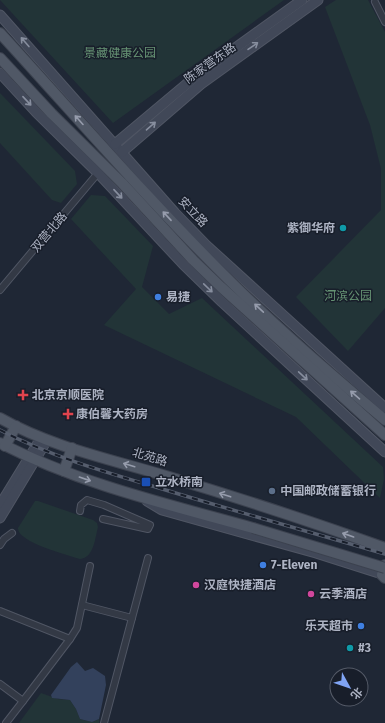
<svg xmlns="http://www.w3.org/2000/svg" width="385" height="723" font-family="'Fira Sans','Noto Sans SC',sans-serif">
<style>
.green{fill:#223437}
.water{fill:#33415c}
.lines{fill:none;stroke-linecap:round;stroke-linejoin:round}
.street-casing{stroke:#505664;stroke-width:8}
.secondary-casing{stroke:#505664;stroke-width:11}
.primary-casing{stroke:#3c424f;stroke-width:12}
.street{stroke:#333945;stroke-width:6}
.secondary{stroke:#414858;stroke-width:9}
.primary{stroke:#505866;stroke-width:10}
.rail-casing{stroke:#555d6d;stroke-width:3.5}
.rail{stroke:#181e2a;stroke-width:2;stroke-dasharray:6;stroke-linecap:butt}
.primary-bridge-casing{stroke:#3c424f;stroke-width:12;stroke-linecap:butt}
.primary-bridge{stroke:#505866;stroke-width:10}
.oneway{stroke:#878e9e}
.oneway2{stroke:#969cac}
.culture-dot{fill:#0f9aa8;stroke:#181e2a;stroke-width:1.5}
.shop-dot{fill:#3f7fe0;stroke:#181e2a;stroke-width:1.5}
.health-dot{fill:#e0444e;stroke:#181e2a;stroke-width:1.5}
.transit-dot{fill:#1a4fb4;stroke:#181e2a;stroke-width:1.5}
.service-dot{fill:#5c6f8a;stroke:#181e2a;stroke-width:1.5}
.hotel-dot{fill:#d1479c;stroke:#181e2a;stroke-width:1.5}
.labels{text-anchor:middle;stroke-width:3;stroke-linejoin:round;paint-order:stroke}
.park-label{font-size:12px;fill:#659273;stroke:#181e2a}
.street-label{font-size:12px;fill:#adb3c3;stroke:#181e2a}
.poi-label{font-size:12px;font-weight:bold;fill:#adb3c3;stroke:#181e2a;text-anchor:start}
</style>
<rect width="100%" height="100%" fill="#1f2735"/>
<!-- green -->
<g class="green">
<polygon points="0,0 284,0 113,123"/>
<polygon points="336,0 368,0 385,32 385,308 348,351 296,297 381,210 381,169 370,125 325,7"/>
<polygon points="0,93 75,171 77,184 61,203 52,200 0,143"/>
<polygon points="91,195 105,196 153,246 142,287 169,314 202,298 383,467 384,479 380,498 296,417 104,325 136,289 71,219"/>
<path d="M35,501H38L93,520L97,523L98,527C95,538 94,558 80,559C68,555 17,542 18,528Z"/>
<polygon points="41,693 58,699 70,700 76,709 80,719 92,722 99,719 99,723 19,723"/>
</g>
<!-- water -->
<polygon class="water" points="77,662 85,671 93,668 105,676 106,685 99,719 92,722 80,719 76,709 70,700 52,698 51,695 71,667"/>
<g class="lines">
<!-- street casing -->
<g class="street-casing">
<g id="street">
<polyline points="375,2 385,22"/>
<polyline points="0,290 98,173"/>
<polyline points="80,511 81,505 87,500 104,505 150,525 148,529 103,519"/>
<polyline points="0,545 4,539 12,533"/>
<polyline points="82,605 132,618"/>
<polyline points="0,611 70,639 77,628 90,566"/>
<polyline points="0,684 23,701 6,723"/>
<polyline points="23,701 70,639"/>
<polyline points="104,723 148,558"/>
</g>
</g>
<!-- secondary casing -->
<g class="secondary-casing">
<g id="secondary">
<polyline points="0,15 175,213 206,245 385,408"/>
<polyline points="0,73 36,112 98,173 183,264 222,302 385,452"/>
<polyline points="115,144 195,77 302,0"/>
<polyline points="122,152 201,84 318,0"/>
<polyline points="147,501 162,510 316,553 385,575"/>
<polyline points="0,505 41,438"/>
<polyline points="0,518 47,440"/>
</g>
</g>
<!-- primary casing -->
<g class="primary-casing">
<g id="primary">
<path d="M0,33C76,116 150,202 230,281C279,330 332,375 385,420"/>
<polyline points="0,58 52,114 122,183 193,260 221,287 385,435"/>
<path d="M0,418C51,447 110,459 166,476C239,498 313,522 385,548"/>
<path d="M0,443C80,484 167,504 253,528"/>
<polyline points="5,446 16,426"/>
<polyline points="64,471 72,448"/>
<polyline points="385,565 382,575 385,578"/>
</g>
</g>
<!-- street -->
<use href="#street" class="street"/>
<!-- secondary -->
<use href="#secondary" class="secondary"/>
<!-- primary -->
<use href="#primary" class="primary"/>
<!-- rail casing -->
<g class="rail-casing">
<path id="rail" d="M0,430C50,456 105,472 159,488C234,511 310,532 385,554"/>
</g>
<!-- rail -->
<use href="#rail" class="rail"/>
<!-- primary-bridge casing -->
<g class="primary-bridge-casing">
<polyline id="primary-bridge" points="253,528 385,568"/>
</g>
<!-- primary-bridge -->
<use href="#primary-bridge" class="primary-bridge"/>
</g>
<!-- one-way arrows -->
<defs><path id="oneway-shaft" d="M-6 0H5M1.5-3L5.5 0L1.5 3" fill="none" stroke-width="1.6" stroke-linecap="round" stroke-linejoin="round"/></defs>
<g class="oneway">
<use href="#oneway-shaft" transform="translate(25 42) rotate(-131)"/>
<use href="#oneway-shaft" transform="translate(253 46) rotate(-35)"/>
<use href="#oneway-shaft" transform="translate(27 101) rotate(47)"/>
<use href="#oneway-shaft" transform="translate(151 126) rotate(-41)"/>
<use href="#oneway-shaft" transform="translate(118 194) rotate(47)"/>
<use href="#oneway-shaft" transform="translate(208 288) rotate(44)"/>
<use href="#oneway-shaft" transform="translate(303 376) rotate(43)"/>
</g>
<g class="oneway2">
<use href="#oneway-shaft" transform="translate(79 120) rotate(-132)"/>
<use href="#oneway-shaft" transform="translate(167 216) rotate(-133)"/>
<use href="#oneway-shaft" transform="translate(259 308) rotate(-137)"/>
<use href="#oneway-shaft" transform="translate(355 395) rotate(-139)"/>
<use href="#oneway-shaft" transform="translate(129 465) rotate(-163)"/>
<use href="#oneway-shaft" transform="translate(85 479) rotate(19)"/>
<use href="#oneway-shaft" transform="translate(225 495) rotate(-162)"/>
<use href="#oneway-shaft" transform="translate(348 535) rotate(-161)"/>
</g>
<!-- markers -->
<g class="culture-dot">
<circle cx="343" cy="228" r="4"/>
<circle cx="350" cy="648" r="4"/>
</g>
<g class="shop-dot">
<circle cx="158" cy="297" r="4"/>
<circle cx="263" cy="565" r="4"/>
<circle cx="361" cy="626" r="4"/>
</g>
<g class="health-dot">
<path d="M21 389h4v4h4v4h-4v4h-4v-4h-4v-4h4z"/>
<path d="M66 408h4v4h4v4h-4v4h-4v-4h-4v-4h4z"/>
</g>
<rect class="transit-dot" x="141" y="477" width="10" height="10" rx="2"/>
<circle class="service-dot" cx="272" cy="491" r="4"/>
<g class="hotel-dot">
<circle cx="196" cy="585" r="4"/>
<circle cx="311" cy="594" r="4"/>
</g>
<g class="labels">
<!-- park labels -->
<g class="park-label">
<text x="120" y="57">景藏健康公园</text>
<text x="348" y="300">河滨公园</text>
</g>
<!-- street labels -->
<g class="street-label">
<text transform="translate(210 63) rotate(-36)" y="4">陈家营东路</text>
<text transform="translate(193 212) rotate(47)" y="4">安立路</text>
<text transform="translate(49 232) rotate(-50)" y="4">双营北路</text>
<text transform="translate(150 457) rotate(17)" y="4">北苑路</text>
</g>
<!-- poi labels -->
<g class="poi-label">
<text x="335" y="232" text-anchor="end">紫御华府</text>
<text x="166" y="301">易捷</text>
<text x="32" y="399">北京京顺医院</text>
<text x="76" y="418">康伯馨大药房</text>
<text x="155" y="486">立水桥南</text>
<text x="280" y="495">中国邮政储蓄银行</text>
<text x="271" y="569">7-Eleven</text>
<text x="204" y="589">汉庭快捷酒店</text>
<text x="319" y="598">云季酒店</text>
<text x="353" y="630" text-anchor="end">乐天超市</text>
<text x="358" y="652">#3</text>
</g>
</g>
<!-- north arrow -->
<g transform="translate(349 687) rotate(130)"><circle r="19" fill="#181e2a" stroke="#545a67"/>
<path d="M0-3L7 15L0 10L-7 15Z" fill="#80a4f4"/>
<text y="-6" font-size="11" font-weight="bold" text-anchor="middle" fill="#adb3c3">北</text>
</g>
</svg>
